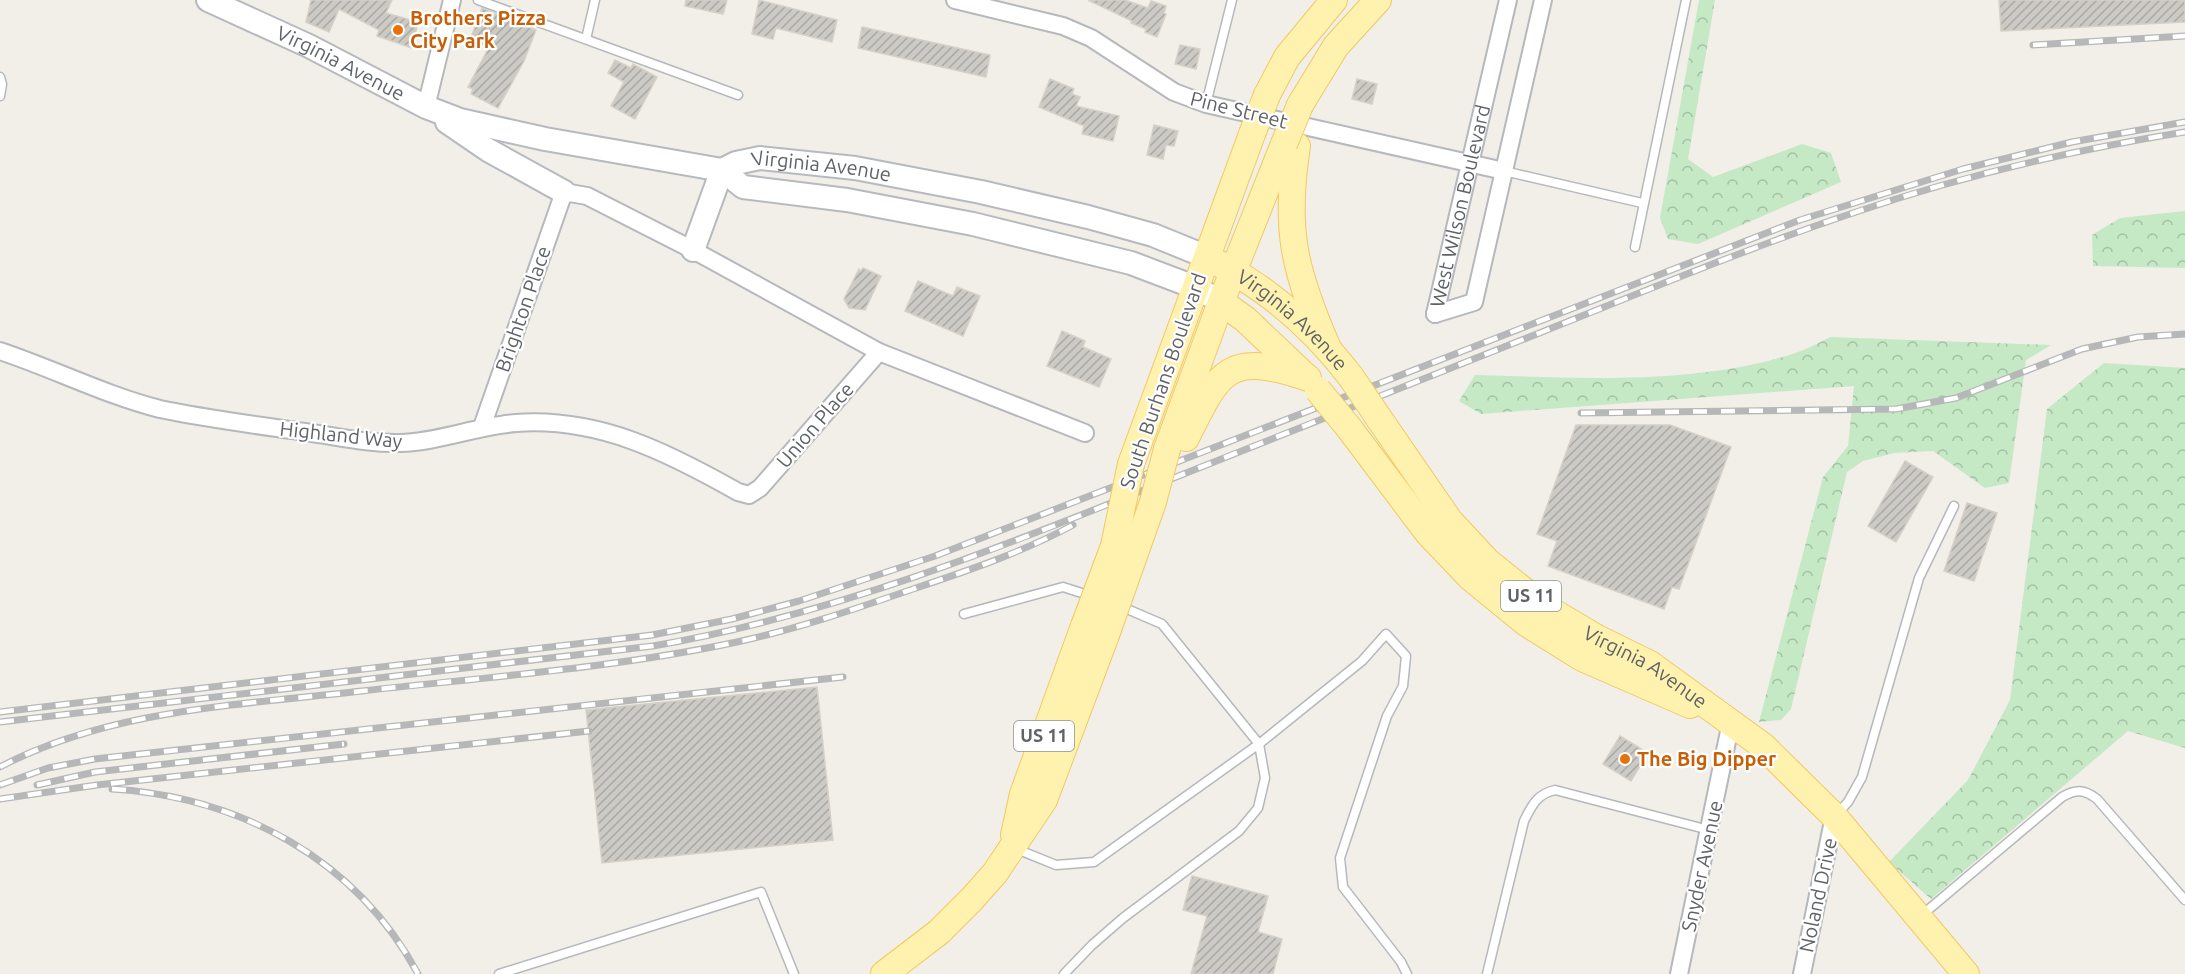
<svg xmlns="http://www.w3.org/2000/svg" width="2185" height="974" font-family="Ubuntu,sans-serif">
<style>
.forest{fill:url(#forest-crowns)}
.building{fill:url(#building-hatch);stroke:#d6d1c6;stroke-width:1.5}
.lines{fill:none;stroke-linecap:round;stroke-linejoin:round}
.lane-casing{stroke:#b5b8bc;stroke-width:11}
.street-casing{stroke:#b5b8bc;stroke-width:20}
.secondary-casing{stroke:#b6babf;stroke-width:26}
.primary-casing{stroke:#f2c960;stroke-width:28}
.lane{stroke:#fff;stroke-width:8}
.street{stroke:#fff;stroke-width:16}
.secondary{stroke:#fff;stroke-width:22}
.primary{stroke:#fff2af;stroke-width:26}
.rail-casing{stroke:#b6b7b8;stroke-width:7}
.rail{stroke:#fff;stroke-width:4.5;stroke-dasharray:14;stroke-linecap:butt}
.primary-bridge-casing{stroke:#f2c960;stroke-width:28;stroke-linecap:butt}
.primary-bridge{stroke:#fff2af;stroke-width:26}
.food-dot{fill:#e8710a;stroke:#fff;stroke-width:2}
.labels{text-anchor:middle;stroke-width:4.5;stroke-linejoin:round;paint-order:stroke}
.shield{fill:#fff;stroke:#8f9295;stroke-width:1.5}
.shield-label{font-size:18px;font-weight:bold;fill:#5f6368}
.food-label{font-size:20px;font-weight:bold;fill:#c56008;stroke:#fff;text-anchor:start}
.street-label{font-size:20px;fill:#5f6368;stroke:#fff}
</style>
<defs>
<pattern id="forest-crowns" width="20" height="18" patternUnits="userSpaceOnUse" patternTransform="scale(1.5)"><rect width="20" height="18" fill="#c5e8c5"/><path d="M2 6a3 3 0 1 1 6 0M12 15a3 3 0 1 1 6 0" fill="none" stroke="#a3c0a4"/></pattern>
<pattern id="building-hatch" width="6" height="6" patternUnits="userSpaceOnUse" patternTransform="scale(1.5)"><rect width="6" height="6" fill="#cccac5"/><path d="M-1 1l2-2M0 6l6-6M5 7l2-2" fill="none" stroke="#a9a8a4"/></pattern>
</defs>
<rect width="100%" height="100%" fill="#f1efe8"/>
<!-- forest -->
<g class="forest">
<polygon points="1699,0 1715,0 1688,159 1713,177 1802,144 1831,153 1841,182 1698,244 1668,239 1660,218"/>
<polygon points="2185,211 2185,268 2093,266 2092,235 2120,218"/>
<path d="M1831,337L2051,345L2026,360L2009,483L1985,488L1933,451L1894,453L1863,461L1847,472L1791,709L1781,720L1759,722L1823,477L1848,446L1854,386L1481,414L1459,401L1475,375C1577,378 1691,385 1789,355C1804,351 1818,343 1831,337Z"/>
<polygon points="2104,363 2185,368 2185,748 2128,731 1931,899 1889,862 1968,780 2010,700 2047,409"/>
</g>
<!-- building -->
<g class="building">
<polygon points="311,0 392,0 386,13 418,22 412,48 377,36 379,30 339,9 329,32 306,22"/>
<polygon points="686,0 727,0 723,14 685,6"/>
<polygon points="759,0 837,20 832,42 776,28 773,39 752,34"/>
<polygon points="1088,0 1125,0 1148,8 1151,1 1166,6 1164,13 1166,14 1157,37 1145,32 1146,29 1131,23 1132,21"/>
<polygon points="1999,0 2185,0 2185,22 2001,31"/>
<polygon points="482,8 536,30 524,61 498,108 471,94 473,89 468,87 489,47 470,40"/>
<polygon points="862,27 990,55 986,77 858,48"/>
<polygon points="1180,45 1200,49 1196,69 1175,64"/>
<polygon points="615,60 631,68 633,64 657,77 635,119 611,106 624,82 608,73"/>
<polygon points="1050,79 1074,89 1072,94 1080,97 1076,106 1119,116 1113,141 1082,134 1084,126 1039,107"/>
<polygon points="1357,79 1377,84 1372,104 1352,99"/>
<polygon points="1154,125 1178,131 1174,146 1166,145 1163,159 1147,155"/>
<polygon points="863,268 881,276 865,310 849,308 844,299 859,269 861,271"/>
<polygon points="918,281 953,296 957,287 980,296 963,336 905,311"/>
<polygon points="1062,331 1085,341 1083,347 1111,359 1099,387 1047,366"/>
<polygon points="1576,425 1670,425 1731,447 1679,589 1672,587 1664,609 1548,566 1557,541 1537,534"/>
<polygon points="1905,461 1933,477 1896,542 1868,526"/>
<polygon points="1967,503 1997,513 1974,581 1944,571"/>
<polygon points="817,687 833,840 602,863 586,710"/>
<polygon points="1620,736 1648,753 1631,781 1603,764"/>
<polygon points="1192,876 1268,896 1258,932 1282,939 1273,974 1191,974 1207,916 1183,910"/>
</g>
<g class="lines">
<!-- lane casing -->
<g class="lane-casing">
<g id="lane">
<polyline points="478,0 738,95"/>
<polyline points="586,39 595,0"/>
<polyline points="0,77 2,84 0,96"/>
<polyline points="1206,104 1232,0"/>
<polyline points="1504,171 1642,203"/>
<polyline points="1635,247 1686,0"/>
<polyline points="964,614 1063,587 1091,596"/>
<polyline points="1837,814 1848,802 1862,777 1919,578 1954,506"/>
<polyline points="1014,848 1056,865 1094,862 1259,744 1362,661 1386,634 1406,656 1403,686 1387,716 1340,858 1343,887 1401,962 1407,974"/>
<path d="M1922,915L2062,797C2076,789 2084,789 2097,799L2185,900"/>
<polyline points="499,974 761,892 794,974"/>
<polyline points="1064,974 1092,945 1123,918 1239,831 1258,808 1265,778 1259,744 1162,624 1120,606"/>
<path d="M1487,974L1524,821C1532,805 1537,794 1555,790L1709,830"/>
</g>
</g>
<!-- street casing -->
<g class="street-casing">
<g id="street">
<polyline points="955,0 1063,26 1091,38 1174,92 1206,104 1504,171"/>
<polyline points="426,107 452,0"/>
<polyline points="1435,314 1474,302 1543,0"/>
<path id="s1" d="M1435,314L1508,0"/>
<path d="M0,351C54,369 105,395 160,409C208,419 256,425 305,432C336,436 368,444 400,443C439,442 476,426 516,423C599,417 669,453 738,492L749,495L760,488L879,352"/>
<polyline points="482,427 564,192 587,196 693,250 879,352 1085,433"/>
<polyline points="1679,974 1731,722"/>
<polyline points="1802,974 1834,816"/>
</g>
</g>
<!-- secondary casing -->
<g class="secondary-casing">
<g id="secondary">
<path id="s2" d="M208,0L309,46L426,107L460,120L545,139L722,170L743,187L847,200L973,224L1131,263L1197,288L1221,302"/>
<polyline points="447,122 488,150 564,192"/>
<path id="s3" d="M722,170L736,163L760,158L855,168L981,192L1088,217L1153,235L1207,257"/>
<polyline points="693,250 722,170"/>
</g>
</g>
<!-- primary casing -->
<g class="primary-casing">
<g id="primary">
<polyline points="1267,95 1287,57 1334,0"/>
<polyline points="1300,105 1336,46 1378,0"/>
<path d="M1297,146C1284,229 1294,270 1327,346"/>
<path id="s4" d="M1220,264C1273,292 1315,330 1351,377"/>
<polyline points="1221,302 1245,319 1304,375"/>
<path id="s5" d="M1378,417L1449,520L1488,562L1543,606L1597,638L1650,664L1763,746L1834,816L1966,974"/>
<polyline points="1349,428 1428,533 1471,578 1526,623 1582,658 1690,705"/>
<path d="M1186,438C1220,369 1228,351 1308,378"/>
<polyline points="1167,449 1221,302 1284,144"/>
<polyline points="1131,464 1252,134"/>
<polyline points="1014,835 1023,794 1084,626"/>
<polyline points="884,974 939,932 972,899 995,873 1044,800 1106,635"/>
</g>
</g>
<!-- lane -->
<use href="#lane" class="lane"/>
<!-- street -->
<use href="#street" class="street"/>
<!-- secondary -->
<use href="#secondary" class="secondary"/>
<!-- primary -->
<use href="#primary" class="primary"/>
<!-- rail casing -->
<g class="rail-casing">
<g id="rail">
<polyline points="2033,45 2185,36"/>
<polyline points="1581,413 1896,409 1956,398 2082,349 2138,337 2185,334"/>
<polyline points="0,712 652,635 732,619 799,601 935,556 1800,220 1963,169 2072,142 2185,122"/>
<path d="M0,722L653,646C832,615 1003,547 1171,479C1294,430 1418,381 1542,332C1645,291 1748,248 1853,213C1961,176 2073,150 2185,132"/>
<path d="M0,767C111,709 240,705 362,691C487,677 614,668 737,642C797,629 855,609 913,589C967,571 1023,552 1073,525"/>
<polyline points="0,785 48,768 95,759 843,677"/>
<polyline points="37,785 95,772 344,744"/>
<path d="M112,789C240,797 356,859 418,974"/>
<polyline points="0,799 97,785 589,731"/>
</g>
</g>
<!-- rail -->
<use href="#rail" class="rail"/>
<!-- primary-bridge casing -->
<g class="primary-bridge-casing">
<g id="primary-bridge">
<polyline points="1252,134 1267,95"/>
<polyline points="1284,144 1300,105"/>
<polyline points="1351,377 1378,417"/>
<polyline points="1318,390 1349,428"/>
<polyline points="1084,626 1114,546 1131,464"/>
<polyline points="1106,635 1153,502 1167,449"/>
</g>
</g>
<!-- primary-bridge -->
<use href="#primary-bridge" class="primary-bridge"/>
</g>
<!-- markers -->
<g class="food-dot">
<circle cx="398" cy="30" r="6"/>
<circle cx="1625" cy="759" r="6"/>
</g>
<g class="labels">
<!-- shield labels -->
<g class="shield">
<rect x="1501" y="581" width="60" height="30" rx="4.5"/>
<rect x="1014" y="721" width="60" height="30" rx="4.5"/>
</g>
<g class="shield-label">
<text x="1531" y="602">US 11</text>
<text x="1044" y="742">US 11</text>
</g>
<!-- food labels -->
<g class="food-label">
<text x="410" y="25">Brothers Pizza<tspan x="410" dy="23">City Park</tspan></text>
<text x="1637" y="766">The Big Dipper</text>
</g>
<!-- street labels -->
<g class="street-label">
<text dy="7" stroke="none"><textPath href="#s2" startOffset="147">Virginia Avenue</textPath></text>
<text transform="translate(1239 110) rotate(14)" y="7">Pine Street</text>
<text dy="7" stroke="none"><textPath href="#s3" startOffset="102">Virginia Avenue</textPath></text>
<text dy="7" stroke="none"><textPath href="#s1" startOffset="111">West Wilson Boulevard</textPath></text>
<text transform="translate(523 309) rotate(-71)" y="7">Brighton Place</text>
<text dy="7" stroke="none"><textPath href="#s4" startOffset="92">Virginia Avenue</textPath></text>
<text transform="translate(1163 381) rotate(-71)" y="7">South Burhans Boulevard</text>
<text transform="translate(815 425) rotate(-49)" y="7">Union Place</text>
<text transform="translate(341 435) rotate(6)" y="7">Highland Way</text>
<text dy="7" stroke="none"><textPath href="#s5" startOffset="372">Virginia Avenue</textPath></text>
<text transform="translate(1702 866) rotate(-78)" y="7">Snyder Avenue</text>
<text transform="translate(1818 895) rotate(-78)" y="7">Noland Drive</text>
</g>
</g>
</svg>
